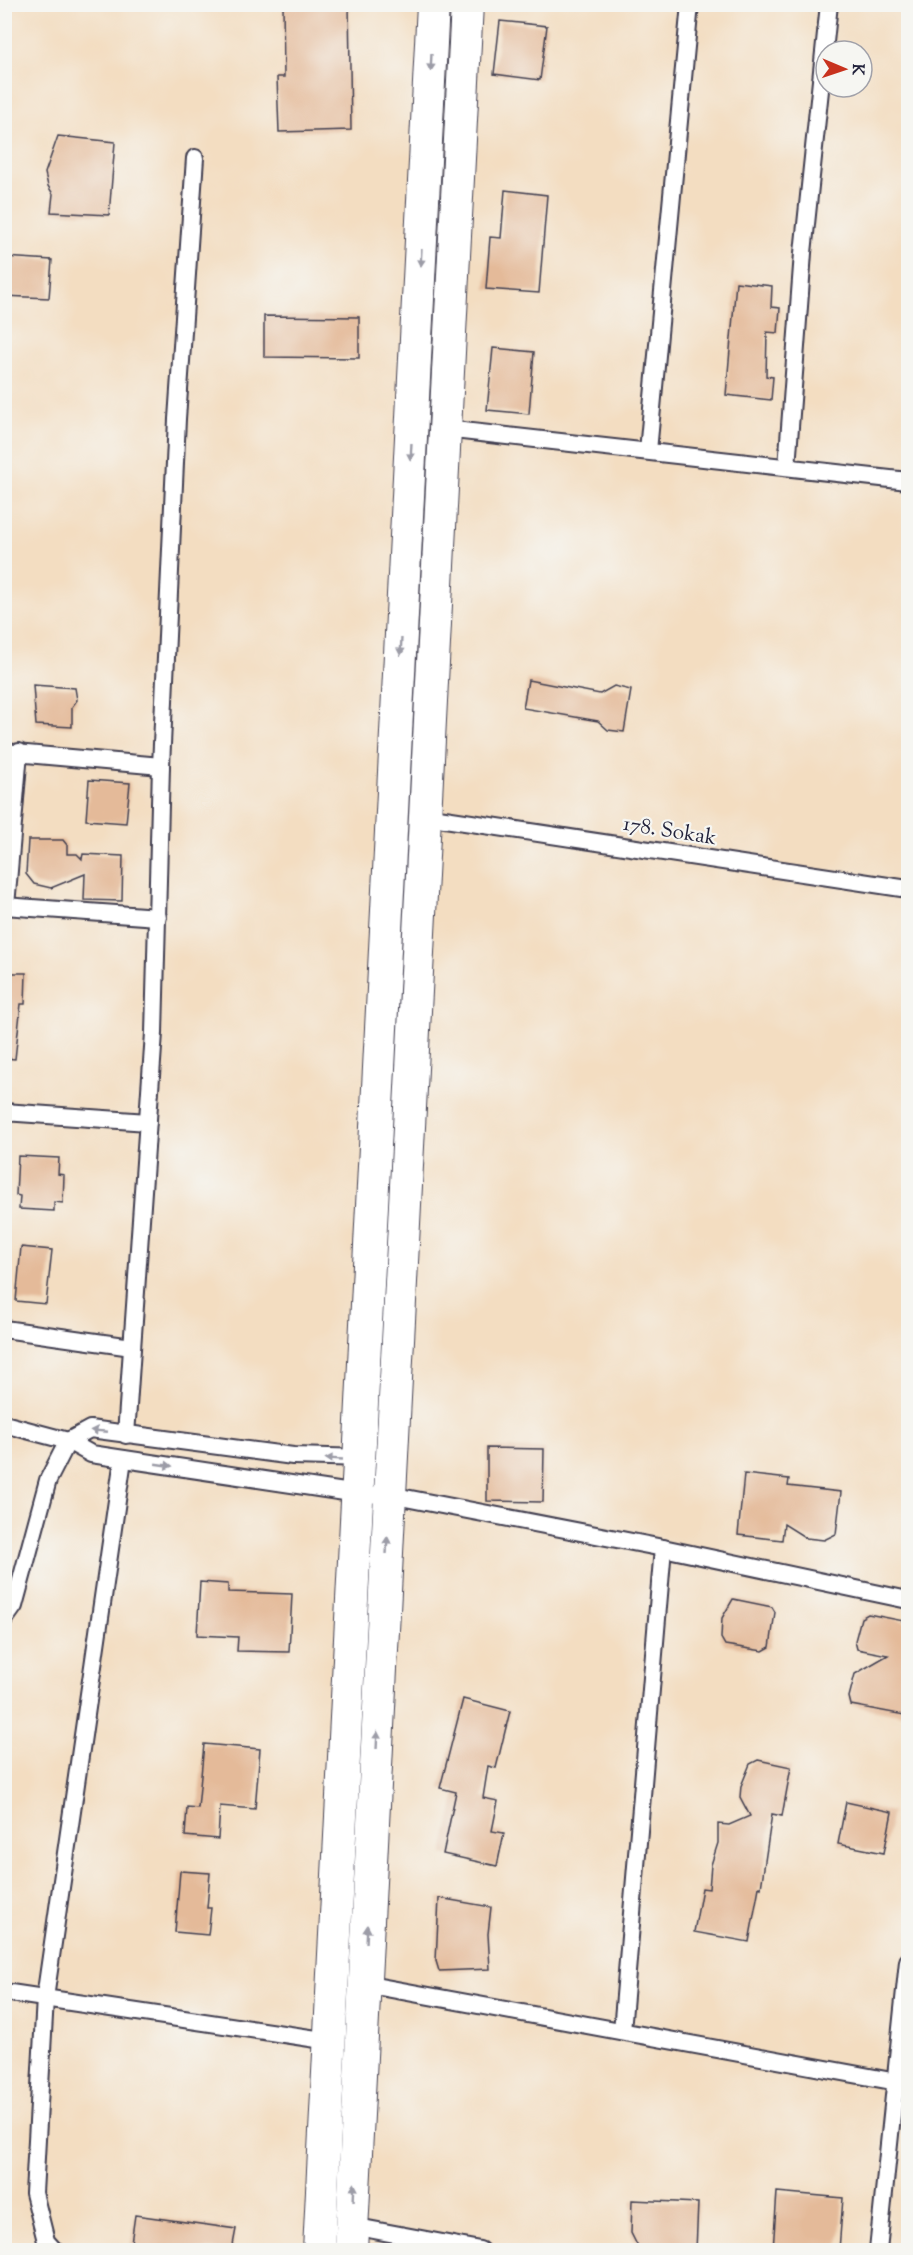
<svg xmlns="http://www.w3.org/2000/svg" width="913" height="2255" font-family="'Sorts Mill Goudy',serif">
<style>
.building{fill:#e4ba99}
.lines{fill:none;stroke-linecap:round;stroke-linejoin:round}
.street-casing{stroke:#413e4f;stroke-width:20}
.highway-casing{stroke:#413e4f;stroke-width:34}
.street{stroke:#fff;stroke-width:16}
.highway{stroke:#fff;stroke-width:32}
.oneway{fill:#9c9ca7}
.labels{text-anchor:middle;stroke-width:4.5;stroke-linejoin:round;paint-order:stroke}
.street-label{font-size:21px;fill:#22223b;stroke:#f6f6f2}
</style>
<rect width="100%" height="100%" fill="#f6f6f2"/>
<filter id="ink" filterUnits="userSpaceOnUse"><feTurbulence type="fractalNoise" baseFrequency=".0167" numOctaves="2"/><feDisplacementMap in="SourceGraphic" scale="12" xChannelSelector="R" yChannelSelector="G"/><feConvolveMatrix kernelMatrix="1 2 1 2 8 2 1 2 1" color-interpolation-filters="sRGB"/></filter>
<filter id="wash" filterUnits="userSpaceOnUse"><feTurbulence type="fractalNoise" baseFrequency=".008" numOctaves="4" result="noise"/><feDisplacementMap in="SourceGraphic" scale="24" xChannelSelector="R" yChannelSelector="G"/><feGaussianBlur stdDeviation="1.35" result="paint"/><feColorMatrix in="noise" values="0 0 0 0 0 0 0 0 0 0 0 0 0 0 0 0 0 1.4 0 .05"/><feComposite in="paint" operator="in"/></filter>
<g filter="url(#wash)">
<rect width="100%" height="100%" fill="#f3ddc1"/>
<g id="blocks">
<!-- building -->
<g class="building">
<polygon points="283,4 349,4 351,130 279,132 277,77 284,77"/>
<polygon points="500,21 547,26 540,80 494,74"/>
<polygon points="58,136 115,142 109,215 51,212 53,194 48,186 45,173"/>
<polygon points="505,190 547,195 539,293 486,289 490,237 501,238"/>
<polygon points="4,257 52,260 49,298 4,296"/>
<polygon points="736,282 772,286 771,307 780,308 778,333 767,332 766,376 773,377 771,400 726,395"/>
<polygon points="264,316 359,317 359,358 264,357"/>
<polygon points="493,348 534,352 529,414 487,410"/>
<polygon points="528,680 600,694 614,686 631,690 624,732 608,730 598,721 523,708"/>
<polygon points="33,685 75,688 77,700 72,707 72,727 36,725"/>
<polygon points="89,780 130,783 126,823 86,820"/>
<polygon points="28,840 63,840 67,845 67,854 77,854 82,859 83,854 123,856 122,901 84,900 85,874 51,888 34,884 26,874"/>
<polygon points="4,973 26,973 25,1004 21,1004 15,1059 4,1058"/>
<polygon points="18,1156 59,1158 58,1174 64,1175 63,1203 54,1202 54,1211 19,1209 20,1196 16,1195"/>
<polygon points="21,1247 52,1250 46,1304 16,1301"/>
<polygon points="487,1448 544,1449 543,1502 487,1501"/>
<polygon points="744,1474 789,1479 788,1486 841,1492 836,1534 824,1540 806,1538 784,1524 782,1540 738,1535"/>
<polygon points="200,1582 228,1584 228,1592 292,1594 289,1652 237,1651 238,1637 197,1635"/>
<polygon points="733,1599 772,1607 775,1612 770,1647 763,1651 725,1645 721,1638 722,1618"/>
<polygon points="868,1614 909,1622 909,1690 904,1715 851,1705 849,1697 855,1674 888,1655 857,1649 855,1641 861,1618"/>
<polygon points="463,1699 510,1711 496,1768 488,1766 483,1798 498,1801 492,1831 504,1833 497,1866 443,1854 456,1792 440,1788"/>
<polygon points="204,1744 260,1749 255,1809 220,1806 218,1839 185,1836 187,1807 198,1808"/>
<polygon points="758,1760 791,1767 782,1816 772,1814 761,1888 759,1887 749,1942 694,1932 702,1888 709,1889 711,1865 718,1843 718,1824 729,1825 750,1816 740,1797 741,1786 750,1764"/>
<polygon points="846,1802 892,1812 884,1853 838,1844"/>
<polygon points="180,1871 210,1873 207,1908 211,1908 208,1935 175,1932"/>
<polygon points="439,1898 491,1907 488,1934 490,1969 439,1971 436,1961"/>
<polygon points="777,2192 843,2198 839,2250 773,2250"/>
<polygon points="632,2200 698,2203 696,2250 639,2249 631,2233"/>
<polygon points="135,2215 236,2229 232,2250 130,2250"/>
</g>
</g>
</g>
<g filter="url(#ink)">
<use href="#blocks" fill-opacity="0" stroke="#413e4f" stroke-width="1.5"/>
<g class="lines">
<!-- street casing -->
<g class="street-casing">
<g id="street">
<polyline points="445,429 908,481"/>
<polyline points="648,451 690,4"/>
<polyline points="787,467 803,253 829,4"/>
<polyline points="4,752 161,766"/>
<polyline points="425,816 908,889"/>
<polyline points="4,906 158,917"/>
<polyline points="6,906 19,752"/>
<polyline points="4,1112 148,1122"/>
<polyline points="4,1329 132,1347"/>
<polyline points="4,1424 68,1441 48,1480 14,1606 4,1620"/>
<polyline points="126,1435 154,1033 161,766 177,419 195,158"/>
<polyline points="68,1441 91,1454 358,1494 390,1495 663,1548 908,1600"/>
<polyline points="68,1441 90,1429 293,1456 365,1458"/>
<polyline points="364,1984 908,2084"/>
<polyline points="4,1992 330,2041"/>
<polyline points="622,2031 663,1548"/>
<polyline points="352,2226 480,2250"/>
<polyline points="54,2250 46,2241 34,2193 45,1998 123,1459"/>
<polyline points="878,2250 908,1961"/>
</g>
</g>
<!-- highway casing -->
<g class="highway-casing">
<g id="highway">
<polyline points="319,2250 433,4"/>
<polyline points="351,2250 467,4"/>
</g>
</g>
<!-- street -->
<use href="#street" class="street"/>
<!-- highway -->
<use href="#highway" class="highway"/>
</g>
<!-- one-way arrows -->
<defs><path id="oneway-solid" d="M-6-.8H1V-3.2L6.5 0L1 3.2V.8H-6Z" transform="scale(1.5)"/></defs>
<g class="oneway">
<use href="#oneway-solid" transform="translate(431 63) rotate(93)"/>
<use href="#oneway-solid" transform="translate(421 258) rotate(93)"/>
<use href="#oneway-solid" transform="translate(411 452) rotate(93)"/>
<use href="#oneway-solid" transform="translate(401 647) rotate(93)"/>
<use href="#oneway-solid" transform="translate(99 1431) rotate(-175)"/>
<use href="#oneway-solid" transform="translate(334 1459) rotate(-177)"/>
<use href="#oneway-solid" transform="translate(164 1465) rotate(8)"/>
<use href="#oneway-solid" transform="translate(387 1545) rotate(-87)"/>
<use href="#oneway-solid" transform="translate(377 1740) rotate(-87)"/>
<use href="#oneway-solid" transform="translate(367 1934) rotate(-87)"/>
<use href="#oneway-solid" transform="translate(354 2192) rotate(-87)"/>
</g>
</g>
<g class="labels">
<!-- street labels -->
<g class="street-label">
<text transform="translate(670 830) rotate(9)" y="7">178. Sokak</text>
</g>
</g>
<!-- margin -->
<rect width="913" height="2255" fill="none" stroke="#f6f6f2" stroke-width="24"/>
<!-- north arrow -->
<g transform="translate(844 69) rotate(92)"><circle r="28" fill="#f6f6f2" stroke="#a1a1a9" stroke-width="1.5"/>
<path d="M0-4.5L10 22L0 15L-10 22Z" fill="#c8321e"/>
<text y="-9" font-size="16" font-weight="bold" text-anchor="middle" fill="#22223b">K</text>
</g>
</svg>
